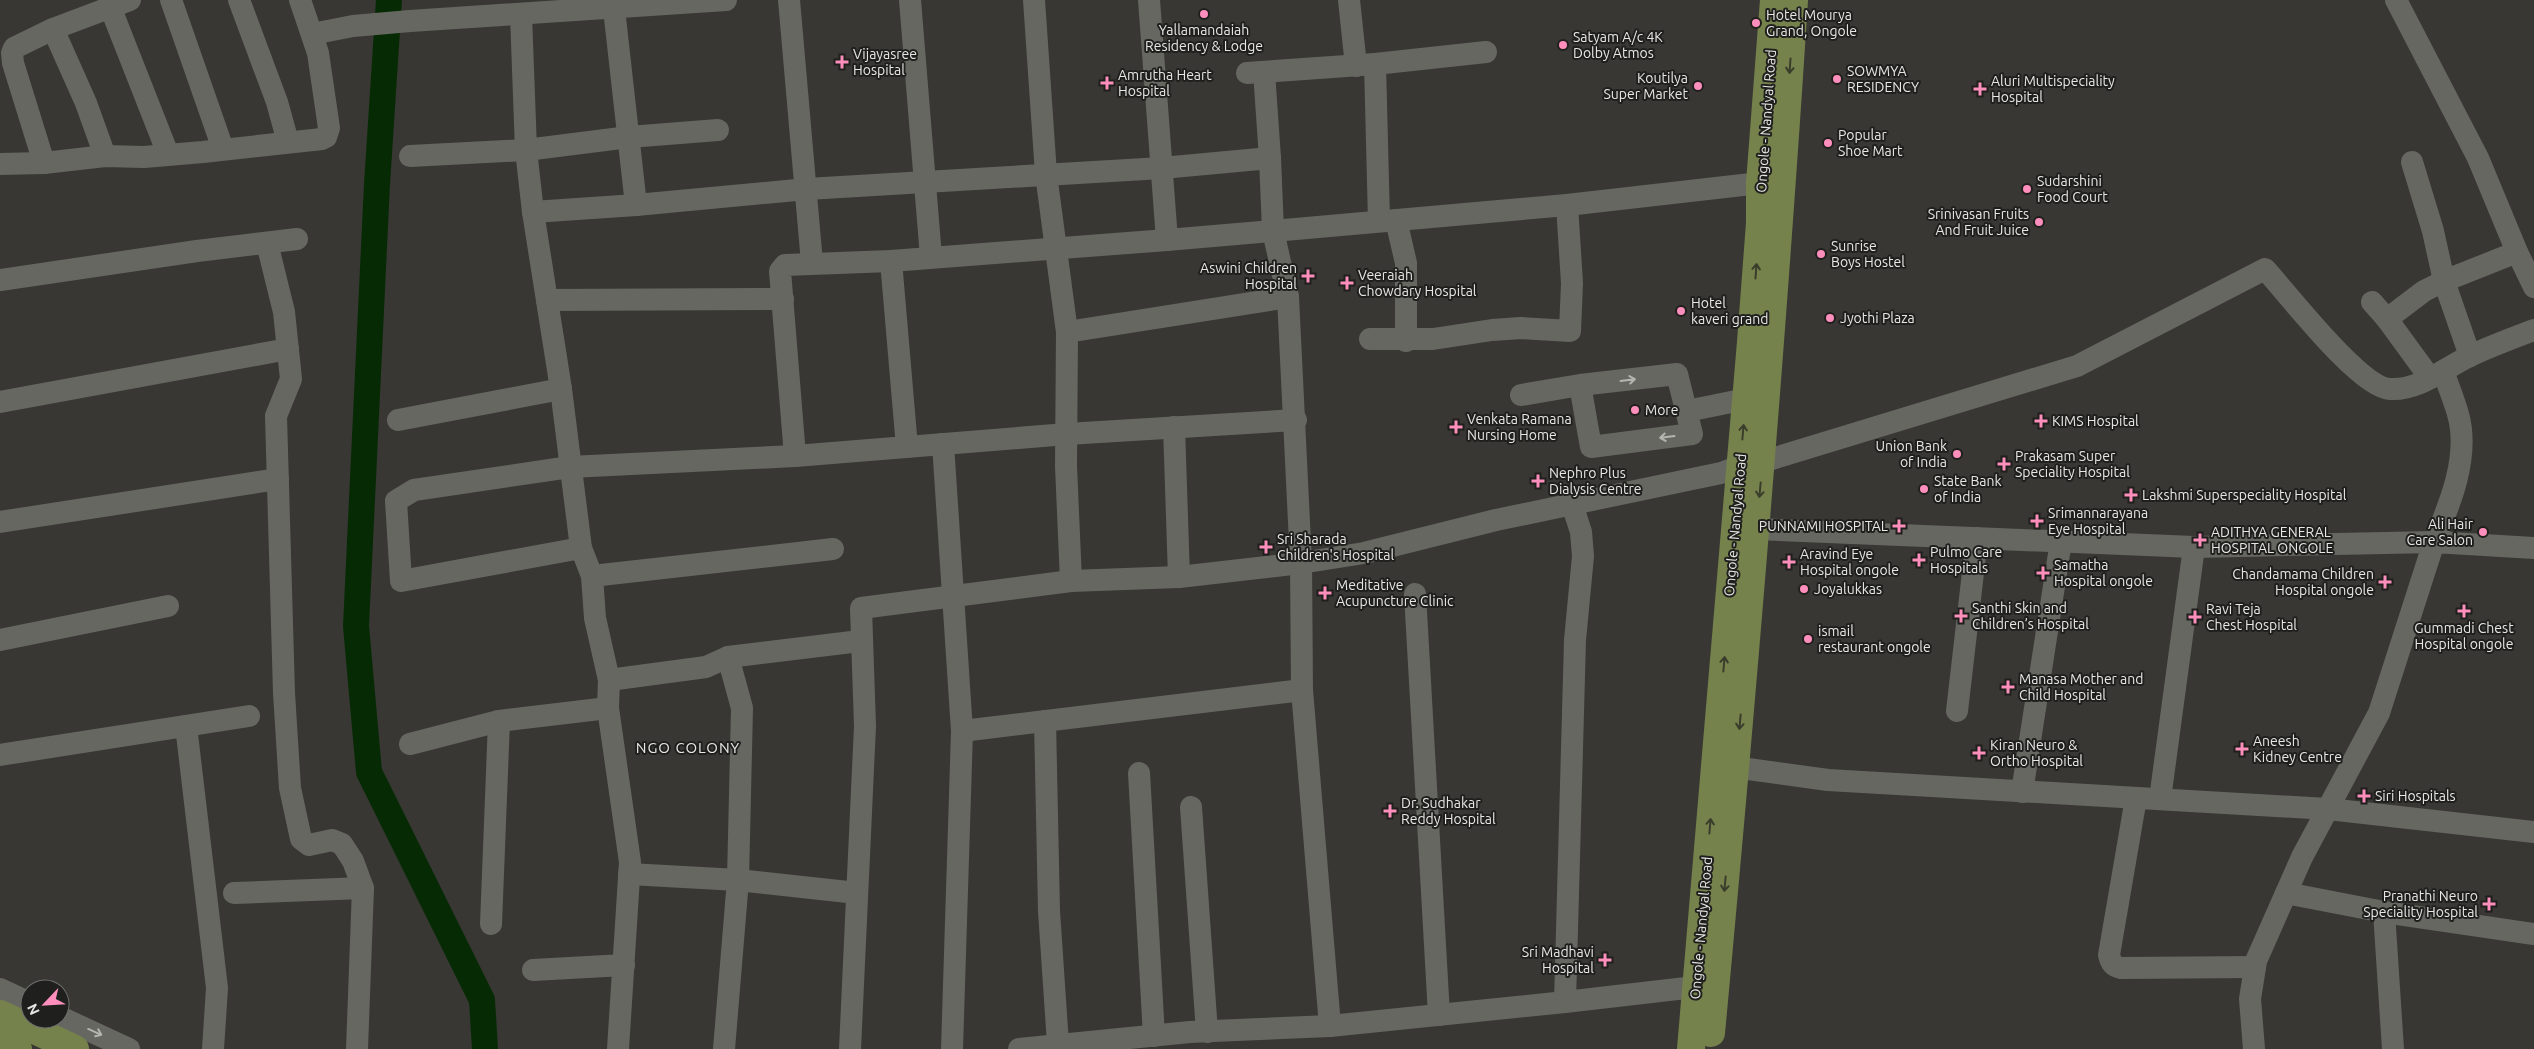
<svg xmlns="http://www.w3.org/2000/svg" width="2534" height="1049" font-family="Ubuntu,sans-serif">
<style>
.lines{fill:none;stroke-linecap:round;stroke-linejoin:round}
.river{stroke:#062b04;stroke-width:26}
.minor{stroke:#676762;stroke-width:22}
.major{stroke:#75824c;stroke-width:28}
.oneway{stroke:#393d2b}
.oneway2{stroke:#b4b4b0}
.poi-dot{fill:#fe8ebb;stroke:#1f1f1d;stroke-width:2}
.labels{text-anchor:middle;stroke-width:4;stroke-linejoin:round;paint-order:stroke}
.poi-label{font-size:14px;fill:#e8e7e4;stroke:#1f1f1d;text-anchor:start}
.street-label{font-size:14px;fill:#e8e7e4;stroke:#1f1f1d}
.neighbourhood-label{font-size:15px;letter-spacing:1px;fill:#e8e7e4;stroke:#1f1f1d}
</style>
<rect width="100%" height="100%" fill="#383733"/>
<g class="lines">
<!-- river -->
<polyline class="river" points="389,0 377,184 356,626 369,772 482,1000 485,1049"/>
<!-- minor -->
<g class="minor">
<polyline points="171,0 223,149"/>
<polyline points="239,0 277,102 288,142"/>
<polyline points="613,0 636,205 807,189 1162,168 1270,158 1273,231 1567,205 1760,183"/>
<polyline points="789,0 812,263"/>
<polyline points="910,0 931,257"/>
<polyline points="1034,0 1046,174 1067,332 1066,466 1071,581"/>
<polyline points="1149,0 1167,240 1273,231 1288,297 1301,563 1302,690 1330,1026"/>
<polyline points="1349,0 1356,66"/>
<polyline points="2396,0 2478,158 2517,252 2534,287"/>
<polyline points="111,9 168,154"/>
<polyline points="521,15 526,150 533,212 561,389 581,548 592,576 595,618 609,680 608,708 630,862 618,1049"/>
<polyline points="53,29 86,103 105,156"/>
<polyline points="312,34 353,26 410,21 726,0"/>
<polyline points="1375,64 1379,221"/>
<polyline points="1264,72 1270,158"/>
<polyline points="1247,73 1375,64 1486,52"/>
<polyline points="410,156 526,150 629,137 718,130"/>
<polyline points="2412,162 2433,231 2444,281 2470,356"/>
<polyline points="44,163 13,63 12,53 14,48 53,29 130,0"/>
<polyline points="0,164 44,163 105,156 144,157 203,152 322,139 326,137 329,128 318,53 300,0"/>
<polyline points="533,212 636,205"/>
<polyline points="1396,220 1406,263 1406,341"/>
<polyline points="267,243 284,312 291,379 276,416 284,693 290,788 301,839 309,845 332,840 342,844 353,861 363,888 357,1049"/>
<polyline points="891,261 907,447"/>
<polyline points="0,280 197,251 297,239"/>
<polyline points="547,300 783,299"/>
<polyline points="2372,302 2387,319 2430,378"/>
<polyline points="2387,319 2424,291 2444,281 2517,252"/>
<polyline points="1067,332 1288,297"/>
<polyline points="1370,339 1433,339 1492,330 1521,328 1570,331 1572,283 1567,205"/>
<polyline points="1521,395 1580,385 1677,374 1692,434 1591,447 1580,385"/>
<polyline points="0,402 288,349"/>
<polyline points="1687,411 1746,399"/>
<polyline points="398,420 561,389"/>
<polyline points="1174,427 1179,577"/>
<polyline points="943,444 962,731 952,1049"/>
<polyline points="795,456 780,271 785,265 891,261 1167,240"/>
<path d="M1762,462L2077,366L2265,269C2288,294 2360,388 2390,389C2419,391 2446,367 2470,356C2491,346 2513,338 2534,330"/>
<polyline points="0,522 278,479"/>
<path d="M1756,529L2194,547L2434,542C2450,504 2470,456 2458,414C2454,400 2448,385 2443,371"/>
<polyline points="581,548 401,581 396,501 414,490 570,467 795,456 1067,434 1296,420"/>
<polyline points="592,576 833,549"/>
<polyline points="1415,594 1439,1015"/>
<polyline points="0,640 168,606"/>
<polyline points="609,680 706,667 728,657 860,641"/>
<polyline points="1957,711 1977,538"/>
<polyline points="1045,721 1049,911 1058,1044"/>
<polyline points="186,726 217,988 213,1049"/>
<polyline points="962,731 1302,690"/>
<polyline points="410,744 499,721 608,708"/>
<polyline points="0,755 249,716"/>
<polyline points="1719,765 1828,780 2328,809 2534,832"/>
<polyline points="1139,773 1154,1036"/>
<polyline points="2022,792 2061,541"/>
<path d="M2136,798L2109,955C2111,963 2113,966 2121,968L2255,967"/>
<polyline points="2160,799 2194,547"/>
<polyline points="1191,807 1207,1032"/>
<polyline points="629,874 738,880 857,893"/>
<polyline points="234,893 363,888"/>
<polyline points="2286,893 2384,912 2534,934"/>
<polyline points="2384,912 2393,1049"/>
<polyline points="491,924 499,721"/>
<polyline points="533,970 624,965"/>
<polyline points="0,989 30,1003"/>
<polyline points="1565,1002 1575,640 1583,556 1581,532 1572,504"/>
<polyline points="60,1017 129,1049"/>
<polyline points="724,1049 738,880 742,708 728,657"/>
<polyline points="850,1049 865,726 861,608 1071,581 1179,577 1301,563 1364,553 1496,520 1721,473 1740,466"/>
<polyline points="1019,1049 1190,1032 1330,1026 1565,1002 1712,985"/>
<polyline points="2254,1049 2250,999 2256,961 2302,857 2379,713 2434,542 2534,548"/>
</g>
<!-- major -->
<g class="major">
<polyline points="0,1014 75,1049"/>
<path d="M1711,1033C1743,689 1772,345 1794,0"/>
<polyline points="0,1041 18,1049"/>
<polyline points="1691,1049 1751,342 1760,223 1760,183 1774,0"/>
</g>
</g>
<!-- one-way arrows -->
<defs><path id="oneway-shaft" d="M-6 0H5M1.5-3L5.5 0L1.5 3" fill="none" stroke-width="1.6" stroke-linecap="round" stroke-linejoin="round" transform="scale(1.25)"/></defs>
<g class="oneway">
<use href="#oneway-shaft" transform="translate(1790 66) rotate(94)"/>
<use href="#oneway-shaft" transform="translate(1756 271) rotate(-86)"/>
<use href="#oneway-shaft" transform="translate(1743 432) rotate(-85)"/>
<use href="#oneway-shaft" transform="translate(1760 490) rotate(95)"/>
<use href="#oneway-shaft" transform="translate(1724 664) rotate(-85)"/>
<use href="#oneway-shaft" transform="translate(1740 722) rotate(95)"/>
<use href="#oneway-shaft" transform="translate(1710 826) rotate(-85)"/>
<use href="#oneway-shaft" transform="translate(1725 884) rotate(95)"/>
</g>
<g class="oneway2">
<use href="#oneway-shaft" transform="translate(1628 380) rotate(-7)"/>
<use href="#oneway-shaft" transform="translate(1667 437) rotate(173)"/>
<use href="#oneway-shaft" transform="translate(95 1032) rotate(24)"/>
</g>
<!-- markers -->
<g class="poi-dot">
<circle cx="1204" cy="14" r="5"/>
<circle cx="1756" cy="23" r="5"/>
<circle cx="1563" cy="45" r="5"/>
<path d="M839.5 54.5h5v5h5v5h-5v5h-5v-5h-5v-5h5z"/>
<circle cx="1837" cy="79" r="5"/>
<path d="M1104.5 75.5h5v5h5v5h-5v5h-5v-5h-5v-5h5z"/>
<circle cx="1698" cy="86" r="5"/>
<path d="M1977.5 81.5h5v5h5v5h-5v5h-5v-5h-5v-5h5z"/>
<circle cx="1828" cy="143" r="5"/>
<circle cx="2027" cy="189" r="5"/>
<circle cx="2039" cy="222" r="5"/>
<circle cx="1821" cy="254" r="5"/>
<path d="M1305.5 268.5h5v5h5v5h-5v5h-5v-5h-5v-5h5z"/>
<path d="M1344.5 275.5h5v5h5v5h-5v5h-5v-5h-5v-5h5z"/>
<circle cx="1681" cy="311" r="5"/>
<circle cx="1830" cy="318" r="5"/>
<circle cx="1635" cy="410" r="5"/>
<path d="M2038.5 413.5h5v5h5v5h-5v5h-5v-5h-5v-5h5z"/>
<path d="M1453.5 419.5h5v5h5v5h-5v5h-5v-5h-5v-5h5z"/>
<circle cx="1957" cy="454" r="5"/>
<path d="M2001.5 456.5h5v5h5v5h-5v5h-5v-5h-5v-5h5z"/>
<path d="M1535.5 473.5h5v5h5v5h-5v5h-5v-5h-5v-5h5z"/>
<circle cx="1924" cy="489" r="5"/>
<path d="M2128.5 487.5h5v5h5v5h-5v5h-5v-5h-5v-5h5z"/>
<path d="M2034.5 513.5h5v5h5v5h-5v5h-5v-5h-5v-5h5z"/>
<path d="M1896.5 518.5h5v5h5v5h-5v5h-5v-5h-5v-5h5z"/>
<circle cx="2483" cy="532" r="5"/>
<path d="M2197.5 532.5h5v5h5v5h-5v5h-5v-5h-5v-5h5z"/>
<path d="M1263.5 539.5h5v5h5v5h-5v5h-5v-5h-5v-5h5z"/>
<path d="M1916.5 552.5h5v5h5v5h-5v5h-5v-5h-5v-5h5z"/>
<path d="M1786.5 554.5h5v5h5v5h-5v5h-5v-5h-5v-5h5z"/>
<path d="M2040.5 565.5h5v5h5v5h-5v5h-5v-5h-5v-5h5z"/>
<path d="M2382.5 574.5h5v5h5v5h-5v5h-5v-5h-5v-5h5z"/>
<circle cx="1804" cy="589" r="5"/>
<path d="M1322.5 585.5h5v5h5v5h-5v5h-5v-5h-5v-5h5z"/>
<path d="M2461.5 603.5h5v5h5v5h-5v5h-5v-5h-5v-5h5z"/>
<path d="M1958.5 608.5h5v5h5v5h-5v5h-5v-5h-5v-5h5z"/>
<path d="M2192.5 609.5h5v5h5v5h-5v5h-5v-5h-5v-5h5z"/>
<circle cx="1808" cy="639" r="5"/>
<path d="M2005.5 679.5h5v5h5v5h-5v5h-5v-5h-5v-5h5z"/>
<path d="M2239.5 741.5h5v5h5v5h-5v5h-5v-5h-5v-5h5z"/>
<path d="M1976.5 745.5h5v5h5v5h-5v5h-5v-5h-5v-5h5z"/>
<path d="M2361.5 788.5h5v5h5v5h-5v5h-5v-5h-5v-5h5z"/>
<path d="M1387.5 803.5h5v5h5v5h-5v5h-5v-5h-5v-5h5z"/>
<path d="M2486.5 896.5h5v5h5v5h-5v5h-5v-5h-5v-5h5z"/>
<path d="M1602.5 952.5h5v5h5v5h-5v5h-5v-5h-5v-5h5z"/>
</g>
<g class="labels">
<!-- poi labels -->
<g class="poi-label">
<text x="1766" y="20">Hotel Mourya<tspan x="1766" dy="16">Grand, Ongole</tspan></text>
<text x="1204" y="35" text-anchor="middle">Yallamandaiah<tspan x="1204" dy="16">Residency &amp; Lodge</tspan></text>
<text x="1573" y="42">Satyam A/c 4K<tspan x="1573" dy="16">Dolby Atmos</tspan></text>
<text x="853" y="59">Vijayasree<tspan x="853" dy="16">Hospital</tspan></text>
<text x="1847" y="76">SOWMYA<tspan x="1847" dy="16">RESIDENCY</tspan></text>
<text x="1118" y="80">Amrutha Heart<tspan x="1118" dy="16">Hospital</tspan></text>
<text x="1688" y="83" text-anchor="end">Koutilya<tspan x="1688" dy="16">Super Market</tspan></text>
<text x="1991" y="86">Aluri Multispeciality<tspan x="1991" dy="16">Hospital</tspan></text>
<text x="1838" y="140">Popular<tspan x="1838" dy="16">Shoe Mart</tspan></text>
<text x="2037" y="186">Sudarshini<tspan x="2037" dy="16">Food Court</tspan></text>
<text x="2029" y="219" text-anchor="end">Srinivasan Fruits<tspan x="2029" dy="16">And Fruit Juice</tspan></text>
<text x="1831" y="251">Sunrise<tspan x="1831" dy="16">Boys Hostel</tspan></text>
<text x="1297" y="273" text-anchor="end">Aswini Children<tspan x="1297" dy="16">Hospital</tspan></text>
<text x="1358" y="280">Veeraiah<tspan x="1358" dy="16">Chowdary Hospital</tspan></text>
<text x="1691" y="308">Hotel<tspan x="1691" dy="16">kaveri grand</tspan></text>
<text x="1840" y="323">Jyothi Plaza</text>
<text x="1645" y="415">More</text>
<text x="1467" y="424">Venkata Ramana<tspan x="1467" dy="16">Nursing Home</tspan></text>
<text x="2052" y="426">KIMS Hospital</text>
<text x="1947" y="451" text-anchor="end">Union Bank<tspan x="1947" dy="16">of India</tspan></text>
<text x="2015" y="461">Prakasam Super<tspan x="2015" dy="16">Speciality Hospital</tspan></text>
<text x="1549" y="478">Nephro Plus<tspan x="1549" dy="16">Dialysis Centre</tspan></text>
<text x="1934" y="486">State Bank<tspan x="1934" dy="16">of India</tspan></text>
<text x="2142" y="500">Lakshmi Superspeciality Hospital</text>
<text x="2048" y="518">Srimannarayana<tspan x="2048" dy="16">Eye Hospital</tspan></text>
<text x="2473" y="529" text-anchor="end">Ali Hair<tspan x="2473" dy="16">Care Salon</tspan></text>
<text x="1888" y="531" text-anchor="end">PUNNAMI HOSPITAL</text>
<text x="2211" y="537">ADITHYA GENERAL<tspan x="2211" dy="16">HOSPITAL ONGOLE</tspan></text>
<text x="1277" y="544">Sri Sharada<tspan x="1277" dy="16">Children's Hospital</tspan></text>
<text x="1930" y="557">Pulmo Care<tspan x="1930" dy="16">Hospitals</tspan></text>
<text x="1800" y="559">Aravind Eye<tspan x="1800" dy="16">Hospital ongole</tspan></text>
<text x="2054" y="570">Samatha<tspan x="2054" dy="16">Hospital ongole</tspan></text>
<text x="2374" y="579" text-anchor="end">Chandamama Children<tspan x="2374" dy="16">Hospital ongole</tspan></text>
<text x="1336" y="590">Meditative<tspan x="1336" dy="16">Acupuncture Clinic</tspan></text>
<text x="1814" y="594">Joyalukkas</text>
<text x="1972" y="613">Santhi Skin and<tspan x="1972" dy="16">Children’s Hospital</tspan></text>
<text x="2206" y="614">Ravi Teja<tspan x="2206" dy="16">Chest Hospital</tspan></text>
<text x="2464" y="633" text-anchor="middle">Gummadi Chest<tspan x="2464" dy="16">Hospital ongole</tspan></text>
<text x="1818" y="636">ismail<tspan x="1818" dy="16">restaurant ongole</tspan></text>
<text x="2019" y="684">Manasa Mother and<tspan x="2019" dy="16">Child Hospital</tspan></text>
<text x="2253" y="746">Aneesh<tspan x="2253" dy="16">Kidney Centre</tspan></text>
<text x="1990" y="750">Kiran Neuro &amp;<tspan x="1990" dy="16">Ortho Hospital</tspan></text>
<text x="2375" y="801">Siri Hospitals</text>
<text x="1401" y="808">Dr. Sudhakar<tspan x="1401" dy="16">Reddy Hospital</tspan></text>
<text x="2478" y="901" text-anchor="end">Pranathi Neuro<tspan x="2478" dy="16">Speciality Hospital</tspan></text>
<text x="1594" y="957" text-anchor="end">Sri Madhavi<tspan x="1594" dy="16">Hospital</tspan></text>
</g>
<!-- street labels -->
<g class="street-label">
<text transform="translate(1766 121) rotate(-86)" y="5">Ongole - Nandyal Road</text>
<text transform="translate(1735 525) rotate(-85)" y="5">Ongole - Nandyal Road</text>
<text transform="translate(1701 928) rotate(-85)" y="5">Ongole - Nandyal Road</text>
</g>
<!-- neighbourhood labels -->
<g class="neighbourhood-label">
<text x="688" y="753">NGO COLONY</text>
</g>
</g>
<!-- north arrow -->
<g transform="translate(45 1004) rotate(245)"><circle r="24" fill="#1f1f1d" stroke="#6f6f6d"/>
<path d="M0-4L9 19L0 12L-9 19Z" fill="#fe8ebb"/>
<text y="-8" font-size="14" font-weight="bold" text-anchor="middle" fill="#e8e7e4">N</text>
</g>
</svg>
